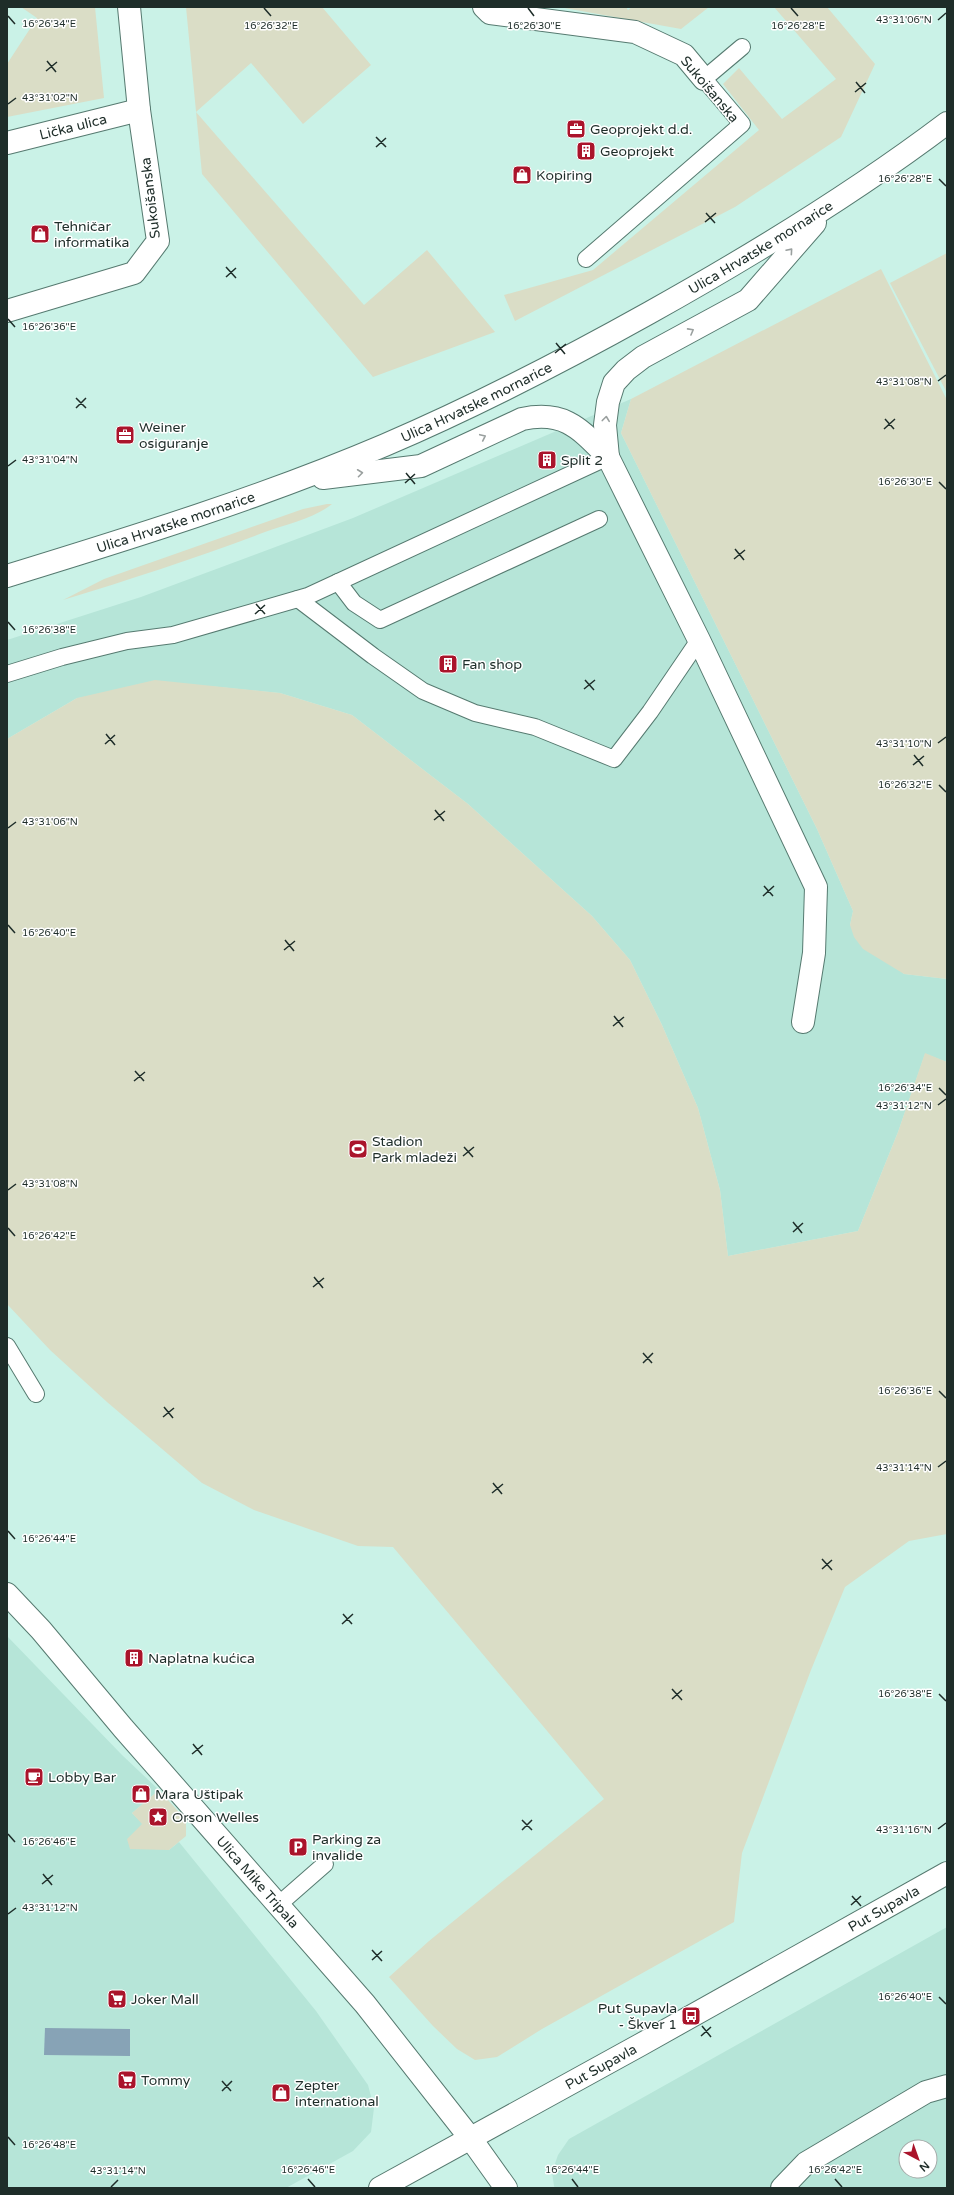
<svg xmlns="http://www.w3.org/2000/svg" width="954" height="2195" font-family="'Varela Round',sans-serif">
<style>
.built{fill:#b6e5d8;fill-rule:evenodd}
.green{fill:#daddc6}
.water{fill:#87a3b6}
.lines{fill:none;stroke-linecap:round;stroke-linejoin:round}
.lane-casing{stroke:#567a70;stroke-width:18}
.street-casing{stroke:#567a70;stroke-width:24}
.secondary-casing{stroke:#567a70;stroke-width:24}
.lane{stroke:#fff;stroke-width:16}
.street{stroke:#fff;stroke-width:22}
.secondary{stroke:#fff;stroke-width:22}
.oneway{stroke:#9aa09f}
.ticks{fill:none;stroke:#1e2d29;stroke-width:1.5}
.labels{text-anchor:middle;stroke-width:3;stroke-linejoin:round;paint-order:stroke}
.street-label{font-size:14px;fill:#1e2d29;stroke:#fff}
.poi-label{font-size:14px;fill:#1e2d29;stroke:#fff;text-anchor:start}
.ticks-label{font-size:10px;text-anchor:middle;fill:#1e2d29;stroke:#fff;stroke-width:3;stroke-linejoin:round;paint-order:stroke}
</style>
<rect width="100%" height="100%" fill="#caf2e7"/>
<!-- built -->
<g class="built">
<polygon points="631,399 621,433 817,829 853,911 850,925 904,974 947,979 947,1062 925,1054 898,1132 858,1231 728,1256 720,1190 698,1108 662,1025 630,960 592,916 468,804 352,715 280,693 209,686 77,698 7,739 7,640 141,597 353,518"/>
<polygon points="7,1636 122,1755 159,1790 132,1813 169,1850 179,1842 316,2011 368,2085 374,2108 371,2132 353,2151 286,2188 7,2188"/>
<path d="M947,1927V2188H555L554,2186L552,2172L558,2155L569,2139ZM906,2147H930V2171H906Z"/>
</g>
<!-- green -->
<g class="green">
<polygon points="21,7 95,7 104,98 7,117 7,64 37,18"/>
<polygon points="186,7 322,7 371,65 303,124 251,63 196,112 364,305 427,250 495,332 373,377 202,174"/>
<polygon points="559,7 626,7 628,10 632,7 709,7 681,29"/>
<polygon points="774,7 827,7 875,64 841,137 735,207 515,321 504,295 593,270 759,130 723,84 739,68 782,119 836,79"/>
<polygon points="947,253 947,393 890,283"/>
<polygon points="881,269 947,400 947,979 904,974 863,949 854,937 850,925 853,911 817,829 621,433 631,399"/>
<path d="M327,504H332C317,517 285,525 265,532C199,557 131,579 63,600L104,579L303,509Z"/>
<polygon points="155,680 280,693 352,715 468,804 592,916 630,960 662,1025 698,1108 720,1190 728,1256 858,1231 898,1132 925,1053 947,1062 947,1534 909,1541 845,1587 811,1670 742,1853 734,1922 542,2029 497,2057 475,2060 457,2049 433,2026 389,1977 429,1941 604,1799 393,1547 358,1546 254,1510 202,1483 107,1402 50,1350 7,1304 7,739 77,698"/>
<polygon points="159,1790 186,1820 186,1836 169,1850 130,1849 127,1839 142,1824 132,1813"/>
</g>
<!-- water -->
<polygon class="water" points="45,2028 130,2029 130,2056 44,2055"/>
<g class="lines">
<!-- lane casing -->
<g class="lane-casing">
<g id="lane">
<polyline points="586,259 742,124 704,79 742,47"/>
<polyline points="338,582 354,603 380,620 599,519"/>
<polyline points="298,599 373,656 423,691 475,713 535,727 614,759 650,712 699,640"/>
<polyline points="7,674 62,657 127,641 173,635 308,596 608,457"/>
<polyline points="7,1346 36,1394"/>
<polyline points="277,1906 325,1864"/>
</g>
</g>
<!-- street casing -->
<g class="street-casing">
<g id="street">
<polyline points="484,7 490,13 635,32 684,55 704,79"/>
<path id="s1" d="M7,143L139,110"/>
<polyline points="7,311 134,273 158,241 139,110 129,7"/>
<polyline points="608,457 699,640 816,887 814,953 803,1022"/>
<path id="s2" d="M7,1594L41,1630L123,1728L365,2004L471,2139L506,2188"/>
<path id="s3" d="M380,2188L640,2045L947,1873"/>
<polyline points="782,2188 806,2163 926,2092 947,2086"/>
</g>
</g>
<!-- secondary casing -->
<g class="secondary-casing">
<g id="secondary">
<polyline points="608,457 605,425 608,402 614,383 626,370 643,357 748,300 815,223"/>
<path d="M323,478L421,466L522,419C565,410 580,429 608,457"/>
<path id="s4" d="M7,576C134,537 263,497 385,445C476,406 563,361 649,313C753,255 853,194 947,123"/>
</g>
</g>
<!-- lane -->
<use href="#lane" class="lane"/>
<!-- street -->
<use href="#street" class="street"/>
<!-- secondary -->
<use href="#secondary" class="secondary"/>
</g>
<!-- one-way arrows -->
<defs><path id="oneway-chevron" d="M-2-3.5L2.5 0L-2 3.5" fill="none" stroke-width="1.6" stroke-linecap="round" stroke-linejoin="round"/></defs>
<g class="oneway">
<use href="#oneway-chevron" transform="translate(790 251) rotate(-49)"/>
<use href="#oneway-chevron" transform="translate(691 331) rotate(-29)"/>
<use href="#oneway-chevron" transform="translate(606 419) rotate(-83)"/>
<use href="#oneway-chevron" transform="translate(483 437) rotate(-25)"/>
<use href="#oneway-chevron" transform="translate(360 473) rotate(-7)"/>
</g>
<!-- ticks -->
<path class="ticks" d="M264,8L271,16M528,8L534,16M791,8L798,16M8,16L15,24M938,20L946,13M47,61L56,72M46,71L57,62M856,82L865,93M855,92L866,83M8,104L16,98M376,137L386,147M376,147L386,138M939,179L946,186M706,213L715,223M705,222L716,213M226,267L236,278M226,277L236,268M8,319L15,327M556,343L565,354M555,353L566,344M938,381L946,375M76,398L86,408M76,408L86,398M885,419L894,429M884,429L895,419M8,466L16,460M406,473L415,484M939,482L946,489M405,483L415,474M735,549L744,560M734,559L745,550M256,604L265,614M255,614L265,605M8,622L15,630M585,680L594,690M584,689L595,680M106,734L115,745M938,743L946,737M105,744L115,735M914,755L923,766M913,765L924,756M939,785L946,792M435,810L444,821M434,820L445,811M8,828L16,822M764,886L773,896M763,896L774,886M8,925L15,933M285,940L294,951M284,950L295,941M614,1016L623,1027M613,1026L624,1017M135,1071L144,1081M134,1081L145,1072M939,1088L946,1095M938,1105L946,1099M464,1147L473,1157M463,1156L474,1147M8,1190L16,1184M793,1222L802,1233M8,1228L15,1236M793,1232L803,1223M314,1277L323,1288M313,1287L324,1278M643,1353L652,1363M643,1363L653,1353M939,1391L946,1398M164,1407L173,1418M163,1417L174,1408M938,1467L946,1461M493,1483L502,1494M492,1493L503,1484M8,1531L15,1539M822,1559L832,1570M822,1569L832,1560M343,1614L352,1624M342,1624L353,1614M672,1689L682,1700M939,1694L946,1701M672,1699L682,1690M193,1744L202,1755M192,1754L203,1745M522,1820L532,1830M938,1829L946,1823M522,1830L532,1820M8,1834L15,1842M43,1874L52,1885M42,1884L53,1875M852,1896L861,1906M851,1905L861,1896M8,1914L16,1908M372,1950L382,1961M372,1960L382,1951M939,1997L946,2004M702,2026L711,2037M701,2036L711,2027M222,2081L231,2091M222,2091L232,2081M8,2137L15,2145M308,2179L315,2187M572,2179L578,2187M835,2179L842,2187M111,2187L118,2180"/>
<!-- icons -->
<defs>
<g id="office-square" transform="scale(1)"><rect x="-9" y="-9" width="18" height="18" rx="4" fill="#aa142b" stroke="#fff"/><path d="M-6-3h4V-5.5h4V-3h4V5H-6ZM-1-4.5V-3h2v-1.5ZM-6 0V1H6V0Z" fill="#fff"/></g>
<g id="building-square" transform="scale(1)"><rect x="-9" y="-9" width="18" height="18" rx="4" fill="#aa142b" stroke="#fff"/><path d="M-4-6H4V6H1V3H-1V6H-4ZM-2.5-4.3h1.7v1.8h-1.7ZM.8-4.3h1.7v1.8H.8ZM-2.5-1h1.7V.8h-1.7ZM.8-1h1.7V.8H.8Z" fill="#fff"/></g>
<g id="shop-square" transform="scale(1)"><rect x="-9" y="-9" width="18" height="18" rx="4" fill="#aa142b" stroke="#fff"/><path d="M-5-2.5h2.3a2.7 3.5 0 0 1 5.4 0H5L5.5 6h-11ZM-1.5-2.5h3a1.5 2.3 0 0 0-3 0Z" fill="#fff"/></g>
<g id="stadium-square" transform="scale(1)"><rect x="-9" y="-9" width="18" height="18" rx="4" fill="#aa142b" stroke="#fff"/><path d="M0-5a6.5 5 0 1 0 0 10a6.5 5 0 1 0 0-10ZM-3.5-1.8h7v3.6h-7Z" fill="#fff"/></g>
<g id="cafe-square" transform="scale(1)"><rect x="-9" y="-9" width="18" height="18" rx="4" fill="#aa142b" stroke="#fff"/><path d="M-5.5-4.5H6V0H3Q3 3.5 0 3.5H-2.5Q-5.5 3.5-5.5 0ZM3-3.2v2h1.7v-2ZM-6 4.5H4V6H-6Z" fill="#fff"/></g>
<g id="sight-square" transform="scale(1)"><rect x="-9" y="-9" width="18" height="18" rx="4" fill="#aa142b" stroke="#fff"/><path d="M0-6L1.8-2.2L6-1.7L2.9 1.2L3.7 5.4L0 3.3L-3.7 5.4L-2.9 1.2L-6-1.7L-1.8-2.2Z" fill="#fff"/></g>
<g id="parking-square" transform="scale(1)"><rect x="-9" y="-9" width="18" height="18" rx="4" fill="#aa142b" stroke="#fff"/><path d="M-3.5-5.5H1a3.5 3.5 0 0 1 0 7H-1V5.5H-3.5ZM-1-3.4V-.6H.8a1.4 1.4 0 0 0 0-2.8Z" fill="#fff"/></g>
<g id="supermarket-square" transform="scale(1)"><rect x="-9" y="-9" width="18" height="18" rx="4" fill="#aa142b" stroke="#fff"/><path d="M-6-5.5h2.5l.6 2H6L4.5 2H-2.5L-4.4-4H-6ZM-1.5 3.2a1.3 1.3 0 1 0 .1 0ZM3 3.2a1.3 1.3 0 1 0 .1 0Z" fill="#fff"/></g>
<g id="bus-square" transform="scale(1)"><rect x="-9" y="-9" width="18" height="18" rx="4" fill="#aa142b" stroke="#fff"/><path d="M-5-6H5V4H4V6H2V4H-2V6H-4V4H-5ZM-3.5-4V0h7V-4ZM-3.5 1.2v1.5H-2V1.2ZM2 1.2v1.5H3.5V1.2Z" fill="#fff"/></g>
</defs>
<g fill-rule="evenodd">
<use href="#office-square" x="576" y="129"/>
<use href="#building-square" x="586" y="151"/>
<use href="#shop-square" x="522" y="175"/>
<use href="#shop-square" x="40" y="234"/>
<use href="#office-square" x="125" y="435"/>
<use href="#building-square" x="547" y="460"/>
<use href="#building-square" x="448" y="664"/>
<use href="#stadium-square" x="358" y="1149"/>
<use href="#building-square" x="134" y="1658"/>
<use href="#cafe-square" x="34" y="1777"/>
<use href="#shop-square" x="141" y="1794"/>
<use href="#sight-square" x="158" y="1817"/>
<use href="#parking-square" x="298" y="1847"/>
<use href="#supermarket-square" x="117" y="1999"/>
<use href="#bus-square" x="691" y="2016"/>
<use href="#supermarket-square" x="127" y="2080"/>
<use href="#shop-square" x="281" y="2093"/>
</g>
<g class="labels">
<!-- street labels -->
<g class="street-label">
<text transform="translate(710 89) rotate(50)" y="5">Sukoišanska</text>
<text dy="5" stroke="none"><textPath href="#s1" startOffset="68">Lička ulica</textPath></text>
<text transform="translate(150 198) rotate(-97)" y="5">Sukoišanska</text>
<text dy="5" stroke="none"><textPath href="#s4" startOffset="825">Ulica Hrvatske mornarice</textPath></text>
<text dy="5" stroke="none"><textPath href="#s4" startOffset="501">Ulica Hrvatske mornarice</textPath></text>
<text dy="5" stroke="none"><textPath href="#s4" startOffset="177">Ulica Hrvatske mornarice</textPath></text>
<text dy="5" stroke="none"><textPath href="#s2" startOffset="382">Ulica Mike Tripala</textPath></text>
<text dy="5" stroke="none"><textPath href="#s3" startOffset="576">Put Supavla</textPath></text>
<text dy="5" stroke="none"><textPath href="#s3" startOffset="252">Put Supavla</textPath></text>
</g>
<!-- poi labels -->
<g class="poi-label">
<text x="590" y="134">Geoprojekt d.d.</text>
<text x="600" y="156">Geoprojekt</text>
<text x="536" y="180">Kopiring</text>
<text x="54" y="231">Tehničar<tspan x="54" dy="16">informatika</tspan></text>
<text x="139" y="432">Weiner<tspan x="139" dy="16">osiguranje</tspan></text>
<text x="561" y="465">Split 2</text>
<text x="462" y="669">Fan shop</text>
<text x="372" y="1146">Stadion<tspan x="372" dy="16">Park mladeži</tspan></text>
<text x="148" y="1663">Naplatna kućica</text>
<text x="48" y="1782">Lobby Bar</text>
<text x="155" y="1799">Mara Uštipak</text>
<text x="172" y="1822">Orson Welles</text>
<text x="312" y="1844">Parking za<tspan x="312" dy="16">invalide</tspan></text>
<text x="131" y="2004">Joker Mall</text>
<text x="677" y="2013" text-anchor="end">Put Supavla<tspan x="677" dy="16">- Škver 1</tspan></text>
<text x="141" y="2085">Tommy</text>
<text x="295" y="2090">Zepter<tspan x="295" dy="16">international</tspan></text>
</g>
</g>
<g class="ticks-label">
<text x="904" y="23">43°31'06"N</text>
<text x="49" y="27">16°26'34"E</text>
<text x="271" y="29">16°26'32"E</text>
<text x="534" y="29">16°26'30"E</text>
<text x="798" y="29">16°26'28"E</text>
<text x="50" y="101">43°31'02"N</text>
<text x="905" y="182">16°26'28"E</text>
<text x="49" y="330">16°26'36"E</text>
<text x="904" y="385">43°31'08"N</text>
<text x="50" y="463">43°31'04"N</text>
<text x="905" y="485">16°26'30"E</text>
<text x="49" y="633">16°26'38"E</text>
<text x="904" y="747">43°31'10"N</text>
<text x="905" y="788">16°26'32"E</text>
<text x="50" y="825">43°31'06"N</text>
<text x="49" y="936">16°26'40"E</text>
<text x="905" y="1091">16°26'34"E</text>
<text x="904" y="1109">43°31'12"N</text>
<text x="50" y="1187">43°31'08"N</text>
<text x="49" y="1239">16°26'42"E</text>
<text x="905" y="1394">16°26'36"E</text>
<text x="904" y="1471">43°31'14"N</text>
<text x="49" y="1542">16°26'44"E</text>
<text x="905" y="1697">16°26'38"E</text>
<text x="904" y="1833">43°31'16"N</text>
<text x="49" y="1845">16°26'46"E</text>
<text x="50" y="1911">43°31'12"N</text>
<text x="905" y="2000">16°26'40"E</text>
<text x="49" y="2148">16°26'48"E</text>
<text x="308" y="2173">16°26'46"E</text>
<text x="572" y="2173">16°26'44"E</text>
<text x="835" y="2173">16°26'42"E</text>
<text x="118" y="2174">43°31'14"N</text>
</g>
<!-- border -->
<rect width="954" height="2195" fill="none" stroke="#1e2d29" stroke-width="16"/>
<!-- north arrow -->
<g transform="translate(918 2159) rotate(139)"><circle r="19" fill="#ffffff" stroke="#a5aba9"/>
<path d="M0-3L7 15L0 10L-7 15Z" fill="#aa142b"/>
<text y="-6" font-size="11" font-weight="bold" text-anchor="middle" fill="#1e2d29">N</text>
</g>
</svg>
